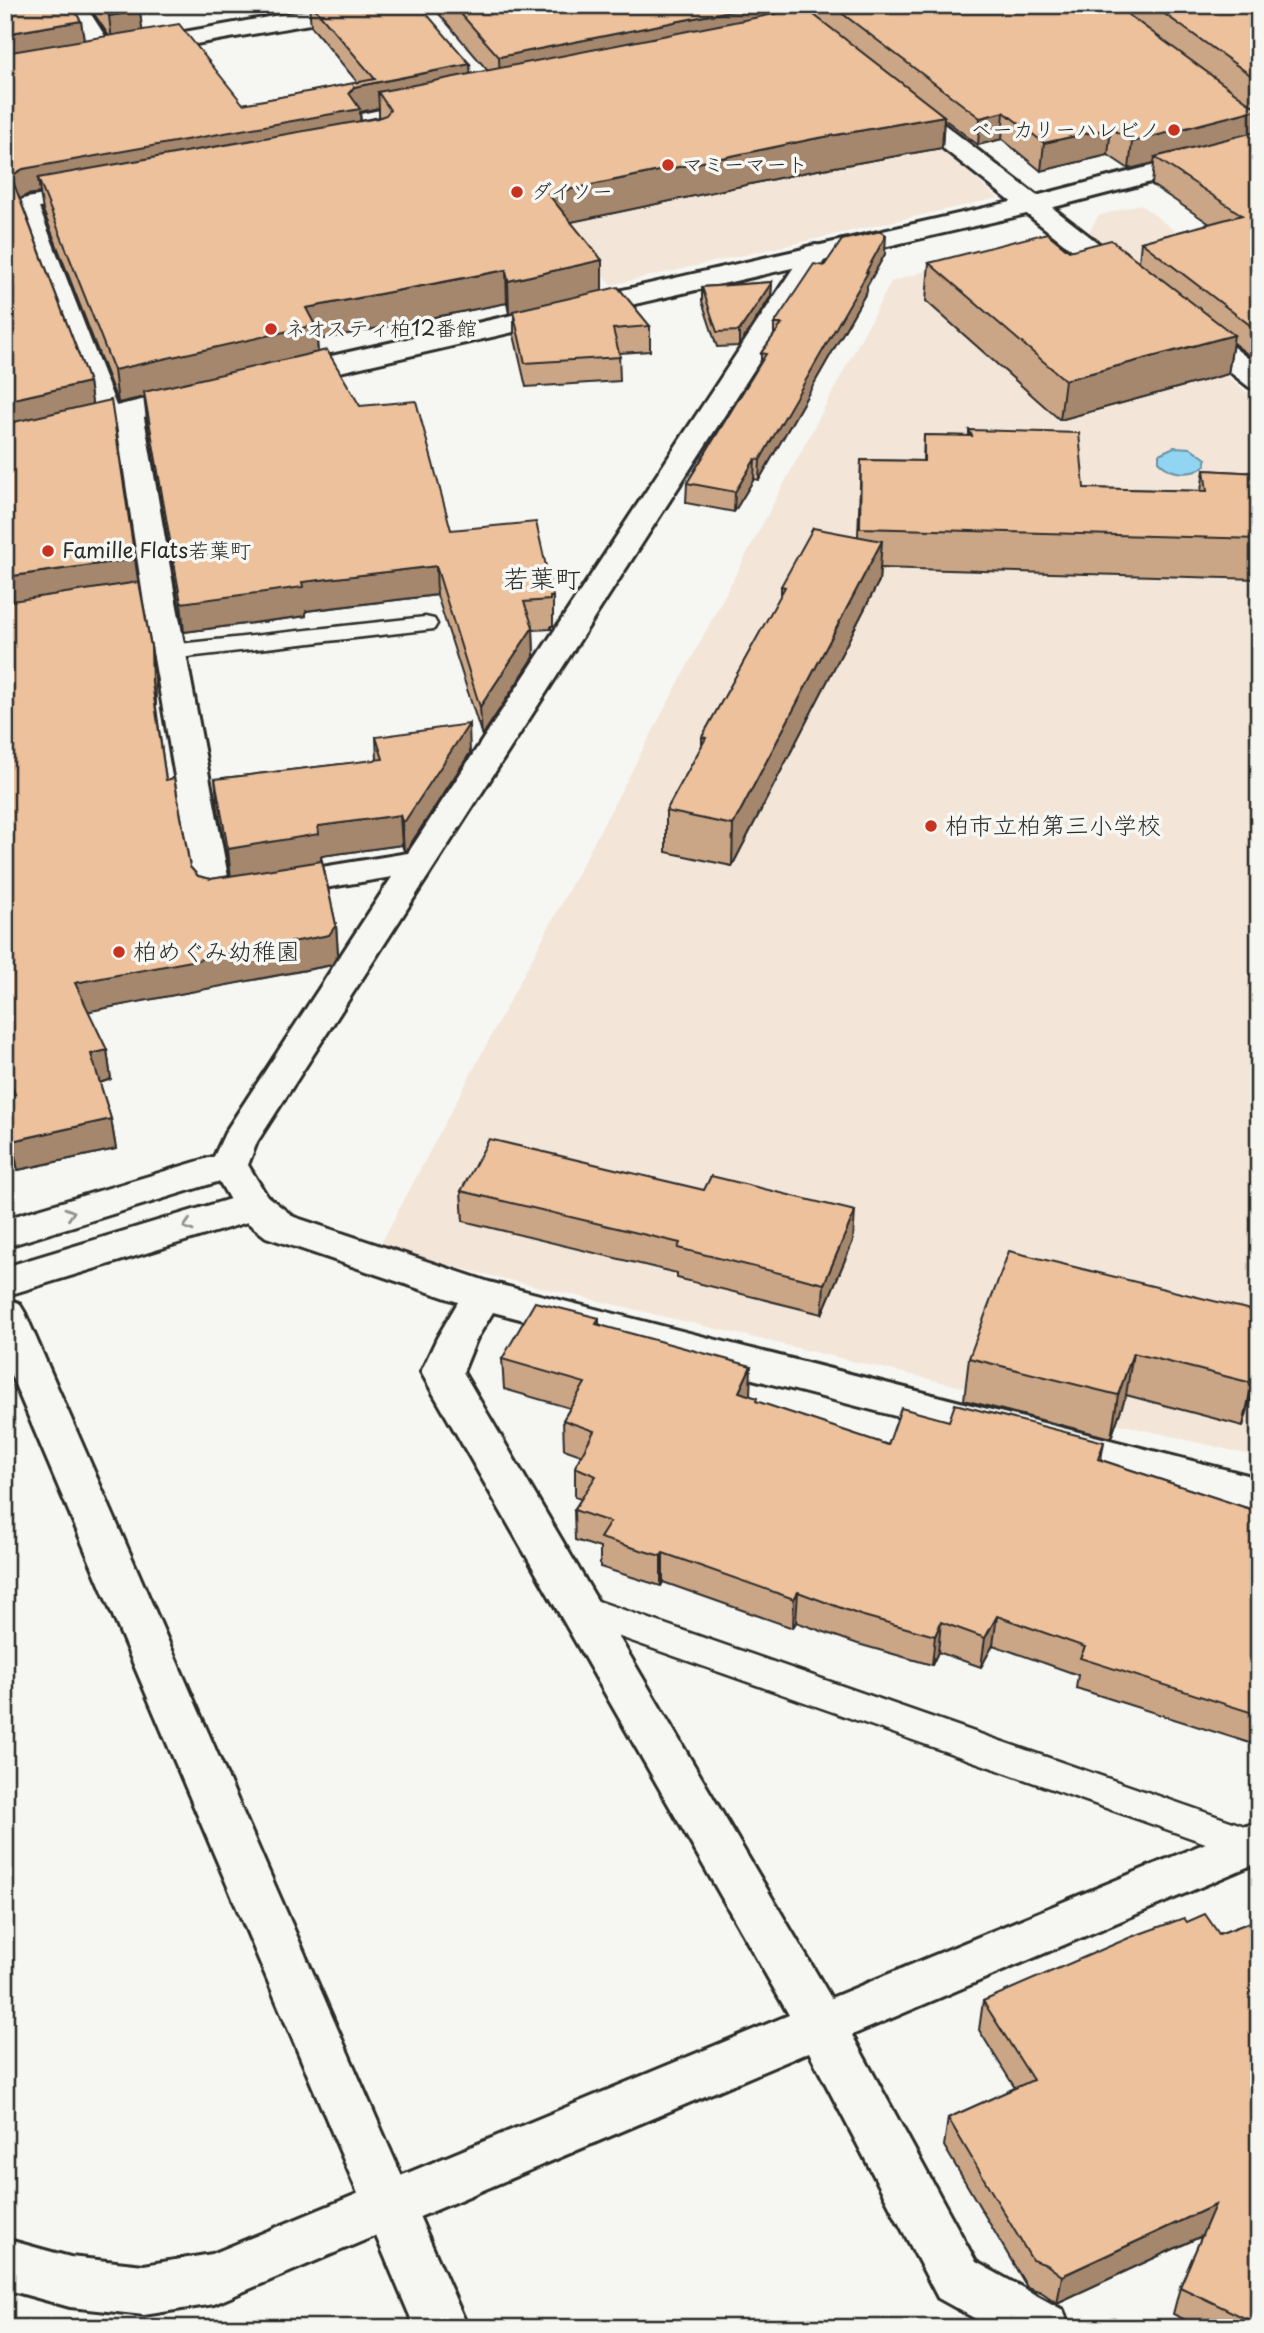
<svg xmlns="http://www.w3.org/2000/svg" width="1264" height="2333" font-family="'Playpen Sans','Klee One',sans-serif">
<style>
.built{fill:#f3e6d8}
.water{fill:#91d5f3;stroke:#6891a3;stroke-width:2}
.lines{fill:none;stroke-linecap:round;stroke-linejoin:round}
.lane-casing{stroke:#2b2b2b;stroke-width:5}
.street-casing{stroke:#2b2b2b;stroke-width:6}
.secondary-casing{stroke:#2b2b2b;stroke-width:6}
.lane{fill:#f6f6f2;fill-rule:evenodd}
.street{fill:#f6f6f2;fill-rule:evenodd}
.secondary{fill:#f6f6f2;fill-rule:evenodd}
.wall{fill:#cba686;stroke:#2b2b2b;stroke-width:2;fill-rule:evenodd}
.shaded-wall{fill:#a5876d;stroke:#2b2b2b;stroke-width:2}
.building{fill:#ecc19c;stroke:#2b2b2b;stroke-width:2}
.oneway{stroke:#90908e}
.poi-dot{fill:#c8321e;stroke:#f6f6f2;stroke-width:2.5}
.labels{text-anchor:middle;stroke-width:7;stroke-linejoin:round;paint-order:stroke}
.far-poi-label{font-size:21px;fill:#2b2b2b;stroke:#f6f6f2;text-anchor:start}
.poi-label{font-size:24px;fill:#2b2b2b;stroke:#f6f6f2;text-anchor:start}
.neighbourhood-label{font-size:26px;fill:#2b2b2b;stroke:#f6f6f2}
</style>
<rect width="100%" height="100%" fill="#f6f6f2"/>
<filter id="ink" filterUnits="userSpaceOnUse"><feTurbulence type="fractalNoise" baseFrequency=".0143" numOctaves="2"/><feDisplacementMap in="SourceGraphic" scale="14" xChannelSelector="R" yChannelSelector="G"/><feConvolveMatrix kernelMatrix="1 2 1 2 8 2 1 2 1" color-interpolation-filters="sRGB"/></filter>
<g filter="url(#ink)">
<!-- built -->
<g class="built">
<polygon points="808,34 998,198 611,285 560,227"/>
<polygon points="1140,204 1252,290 1187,309 1088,234 1098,216"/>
<polygon points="1002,246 1074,253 1259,402 1259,1457 378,1249 891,282"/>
</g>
<!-- water -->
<path class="water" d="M1174,447L1191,448L1206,459V464C1194,477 1171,475 1159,462V454Z"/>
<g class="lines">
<!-- lane casing -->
<g class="lane-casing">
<g id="lane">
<polygon points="419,102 429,108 426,112 375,122 389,141 386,145 365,149 358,147 355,143 358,139 366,137 353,119 356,115"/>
<polygon points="82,188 89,190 92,194 89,198 39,208 120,416 117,421 101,421 98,416 17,204 20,200 27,198"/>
<polygon points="425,617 434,619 437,624 434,629 170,659 161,657 158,652 161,647 170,645"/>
<polygon points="578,1594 1259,1831 1259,1857 1251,1859 566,1618 561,1608 566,1598"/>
</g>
</g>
<!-- street casing -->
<g class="street-casing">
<g id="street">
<polygon points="61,5 85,5 116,53 113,58 104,60 95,58"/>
<polygon points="336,5 390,5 386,10 378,12 139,54 130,52 127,47 130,42 139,40"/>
<polygon points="901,95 910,98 1137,273 1141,279 1137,285 1127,287 1117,285 892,108 888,103 892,98"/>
<polygon points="816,245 826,247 829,253 257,1142 248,1165 267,1196 294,1217 489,1282 1259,1478 1259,1510 493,1312 476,1340 463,1372 831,1998 1259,1821 1259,1862 852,2035 976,2262 1063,2310 1070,2328 992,2328 938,2298 809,2052 214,2304 144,2315 70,2307 5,2289 5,2239 70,2257 144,2265 212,2254 789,2015 421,1372 437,1338 458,1302 266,1237 239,1216 210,1165 226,1131 392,877 214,906 202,903 196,895 143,596 115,412 119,406 129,403 139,406 143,412 175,596 229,882 408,853 803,253 806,247"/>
<polygon points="1189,318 1199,320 1259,367 1259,390 1249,387 1179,332 1175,326 1179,320"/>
</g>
</g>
<!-- secondary casing -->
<g class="secondary-casing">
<g id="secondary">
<polygon points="1259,138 1259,154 1031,213 283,385 273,382 269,376 273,370 283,367 1028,198"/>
<polygon points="197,387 207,390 211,396 207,402 5,450 5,432"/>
<polygon points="229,1152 243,1156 248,1165 243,1174 5,1247 5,1219"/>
<polygon points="253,1192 267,1196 272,1206 267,1216 5,1296 5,1267"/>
<polygon points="5,1298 19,1303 25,1313 468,2328 415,2328 5,1361"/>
</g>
</g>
<!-- lane -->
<use href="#lane" class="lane"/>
<!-- street -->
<use href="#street" class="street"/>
<!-- secondary -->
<use href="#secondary" class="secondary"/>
</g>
<!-- wall -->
<g class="wall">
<path d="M5,5L84,40L109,36L88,5H139L142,30L243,104L358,83L311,26L309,5H419L470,74L488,71L433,7V5H788V12L801,9L796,5H1259V363L1233,343L1228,374L1060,420L926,301L929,263L1069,251L1139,262L1141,242L1210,224L1152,185L1154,163L1129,169L1108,155L1041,171L1002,139L978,145L944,119L942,148L812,171L570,222L602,290L650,326V351L619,353L620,381L526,387L514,335V313L509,314L507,303L317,340L318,352L360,406L451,530L553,597V626H551V629L533,630L534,657L482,736L437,595L306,611V616L184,632L147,420L144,397L118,403L43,210L40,193L27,195L20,199L89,382L92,404L135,559L138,582L151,647L155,676L156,707L166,780L190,867L198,876L211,879L231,876L218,809L215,779L377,760L376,737L470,753L406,851H404L402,845L321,856L336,925L338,954L332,965L88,1011L107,1050L111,1079L100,1083L111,1119L116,1149L18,1170L5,1128V1097L9,1096L5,1088ZM379,108V117L361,121L360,112Z"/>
<polygon points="885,254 867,286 867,291 759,480 754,479 734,512 686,503 687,483 761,361 761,353 774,335 774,324"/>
<polygon points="772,282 771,296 739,346 717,347 702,301 702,287"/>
<polygon points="969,430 1084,488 1201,491 1204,470 1259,473 1259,579 880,568 879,581 732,866 666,852 666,811 702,746 702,737 781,595 781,586 858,536 861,460 923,461 924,435 969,436"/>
<polygon points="461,1191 853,1241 822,1314 677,1278 677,1273 463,1221"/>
<polygon points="1259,1312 1259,1371 1243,1426 1126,1395 1111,1438 964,1400 969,1358"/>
<polygon points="599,1318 599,1324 750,1395 757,1402 888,1445 949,1421 1101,1460 1259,1512 1259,1746 1076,1688 1078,1675 993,1645 981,1667 938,1652 932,1665 858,1644 796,1622 793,1628 663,1582 661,1586 600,1567 600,1548 575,1540 574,1510 581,1499 575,1497 575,1467 581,1455 564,1449 563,1420 570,1408 504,1389 502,1359"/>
<polygon points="1259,1919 1259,2328 1202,2328 1173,2314 1180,2287 1202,2236 1057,2303 1041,2292 1027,2287 944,2146 948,2118 1015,2088 979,2030 983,2001 1187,1922 1219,1934"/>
</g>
<!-- shaded-wall -->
<g class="shaded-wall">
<polygon points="760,5 788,5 787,26 500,83 499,57"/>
<polygon points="140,11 143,36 112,41 109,16"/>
<polygon points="81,21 85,46 5,60 5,34"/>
<polygon points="470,64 471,89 378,92 379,108 360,112 361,135 38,178 40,193 27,195 15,202 11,176 23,169 349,93 354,87"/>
<polygon points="1259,109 1259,132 1155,157 1154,163 1129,169 1132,142"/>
<polygon points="1004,112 1002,139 978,145 980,118"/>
<polygon points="944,116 942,148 812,171 548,227 548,194 813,139"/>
<polygon points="1111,128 1108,155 1041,171 1044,143"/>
<polygon points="886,235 885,254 867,286 867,291 759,480 760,460"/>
<polygon points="602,260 602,293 509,314 508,281"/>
<polygon points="506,270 507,303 317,340 318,358 118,403 114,370 306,308"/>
<polygon points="772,282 771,296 739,346 739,331"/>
<polygon points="1234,335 1228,374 1060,420 1065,380"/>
<polygon points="89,382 93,409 5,429 5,401"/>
<polygon points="755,459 754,479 734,512 735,492"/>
<polygon points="882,541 879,581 732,866 733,825"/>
<polygon points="135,559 139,587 5,606 5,577"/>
<polygon points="436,566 437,595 306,611 306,616 184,632 181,603 302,582"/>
<polygon points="533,627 534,657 482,736 480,707"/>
<polygon points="151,647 155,676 156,711 152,683"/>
<polygon points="469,724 470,753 406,851 404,851 402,821"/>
<polygon points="400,815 402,845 321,856 321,864 231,879 228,849 318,826"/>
<polygon points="336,925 338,954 332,965 80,1013 75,983"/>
<polygon points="107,1050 111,1079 96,1084 91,1054"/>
<polygon points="111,1119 116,1149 18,1170 12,1141"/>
<polygon points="855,1211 853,1241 822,1314 824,1284"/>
<polygon points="1133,1353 1126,1395 1111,1438 1118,1395"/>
<polygon points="1259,1360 1259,1371 1243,1426 1252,1383"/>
<polygon points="751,1366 750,1396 739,1392"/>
<polygon points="1104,1442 1099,1471 1098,1459"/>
<polygon points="663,1553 663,1582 661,1586 661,1556"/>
<polygon points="798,1592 796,1622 793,1628 794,1599"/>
<polygon points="997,1616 993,1645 981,1667 985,1638"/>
<polygon points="941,1622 938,1652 932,1665 935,1636"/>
<polygon points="1215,2205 1208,2233 1057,2303 1062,2276"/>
</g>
<!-- building -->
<g class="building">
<polygon points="5,5 71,5 81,21 5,34"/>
<polygon points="102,5 139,5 140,11 109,16"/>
<polygon points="312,5 419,5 470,64 354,87 349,93 360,109 23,169 11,176 89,382 5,401 5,53 179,24 243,104 375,79"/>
<polygon points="453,5 760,5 499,57"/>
<polygon points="831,5 1115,5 1252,105 1259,107 1259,109 1132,142 1111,128 1044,143 1004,112 980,118"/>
<polygon points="1152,5 1259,5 1259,81"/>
<polygon points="805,8 944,116 813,139 548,194 602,260 508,281 506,270 306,308 315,325 114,370 38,178 378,118 386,115 390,110 378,92"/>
<polygon points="1259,131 1259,332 1141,242 1242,215 1155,157"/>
<polygon points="881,231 886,235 866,272 868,272 760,460 755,459 735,492 687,483 766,354 761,353 782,324 774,324 814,264 824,266 842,240"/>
<polygon points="1047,233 1069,251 1111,240 1234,335 1065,380 929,263"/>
<polygon points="772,282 739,331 717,332 702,287"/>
<polygon points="618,287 650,326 613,329 620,357 525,363 513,311"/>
<polygon points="327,350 360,406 416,401 451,530 536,522 553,597 550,597 550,600 524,602 533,627 480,707 436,566 302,582 303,587 181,603 144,392"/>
<polygon points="111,400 135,559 5,577 5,424"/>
<polygon points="969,430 1079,433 1084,488 1207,491 1204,470 1259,473 1259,539 860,528 861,460 924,461 924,435 972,436"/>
<polygon points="813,528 882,541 733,825 666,811 706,738 702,737 785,587 781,586"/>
<polygon points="139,582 151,647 152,683 166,780 174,778 190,867 198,876 211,879 322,861 336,925 329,935 75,983 107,1050 91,1054 111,1119 12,1141 5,1117 5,1097 15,1094 5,1071 5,602"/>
<polygon points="469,724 405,821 402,821 400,815 318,826 319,834 228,849 215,779 383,759 376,737"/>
<polygon points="489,1139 704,1190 711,1176 855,1211 824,1284 678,1248 680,1243 461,1191"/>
<polygon points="1009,1251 1259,1312 1259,1360 1252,1383 1133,1353 1118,1395 969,1358"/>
<polygon points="535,1302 599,1318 596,1324 751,1366 739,1392 757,1398 756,1401 888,1445 901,1408 949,1421 955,1404 1104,1442 1098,1459 1259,1512 1259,1715 1080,1658 1085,1647 997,1616 985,1638 941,1622 935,1636 860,1615 798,1592 794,1599 663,1553 661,1556 600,1538 610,1522 574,1510 596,1476 575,1467 594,1431 563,1420 585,1383 502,1359"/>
<polygon points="1205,1914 1219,1934 1259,1919 1259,2325 1180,2287 1215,2205 1062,2276 1047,2265 1032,2260 948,2118 1033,2080 983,2001 1131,1937 1184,1918 1187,1922"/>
</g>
<!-- one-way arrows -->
<defs><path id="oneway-chevron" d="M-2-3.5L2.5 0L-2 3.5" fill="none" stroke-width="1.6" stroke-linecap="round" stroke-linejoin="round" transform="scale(1.75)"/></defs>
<g class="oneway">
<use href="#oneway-chevron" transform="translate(70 1213) rotate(-17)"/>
<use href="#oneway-chevron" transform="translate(188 1226) rotate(163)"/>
</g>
</g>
<!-- markers -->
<g class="poi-dot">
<circle cx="1174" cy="130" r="7"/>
<circle cx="668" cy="165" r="7"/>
<circle cx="517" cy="192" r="7"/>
<circle cx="271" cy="329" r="7"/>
<circle cx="48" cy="551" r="7"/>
<circle cx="931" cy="826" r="7"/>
<circle cx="119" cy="952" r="7"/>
</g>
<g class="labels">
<!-- far-poi labels -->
<g class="far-poi-label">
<text x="1160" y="137" text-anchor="end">ベーカリーハレビノ</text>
<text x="682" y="172">マミーマート</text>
<text x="531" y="199">ダイソー</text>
<text x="285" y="336">ネオスティ柏12番館</text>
<text x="62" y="558">Famille Flats若葉町</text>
</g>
<!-- poi labels -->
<g class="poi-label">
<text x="945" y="834">柏市立柏第三小学校</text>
<text x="133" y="960">柏めぐみ幼稚園</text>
</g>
<!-- neighbourhood labels -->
<g class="neighbourhood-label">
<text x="542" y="588">若葉町</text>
</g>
</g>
<!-- margin -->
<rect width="1264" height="2333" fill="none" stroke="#f6f6f2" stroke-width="28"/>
<rect x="14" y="14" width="1236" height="2305" fill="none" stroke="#2b2b2b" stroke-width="2.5" filter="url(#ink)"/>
</svg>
